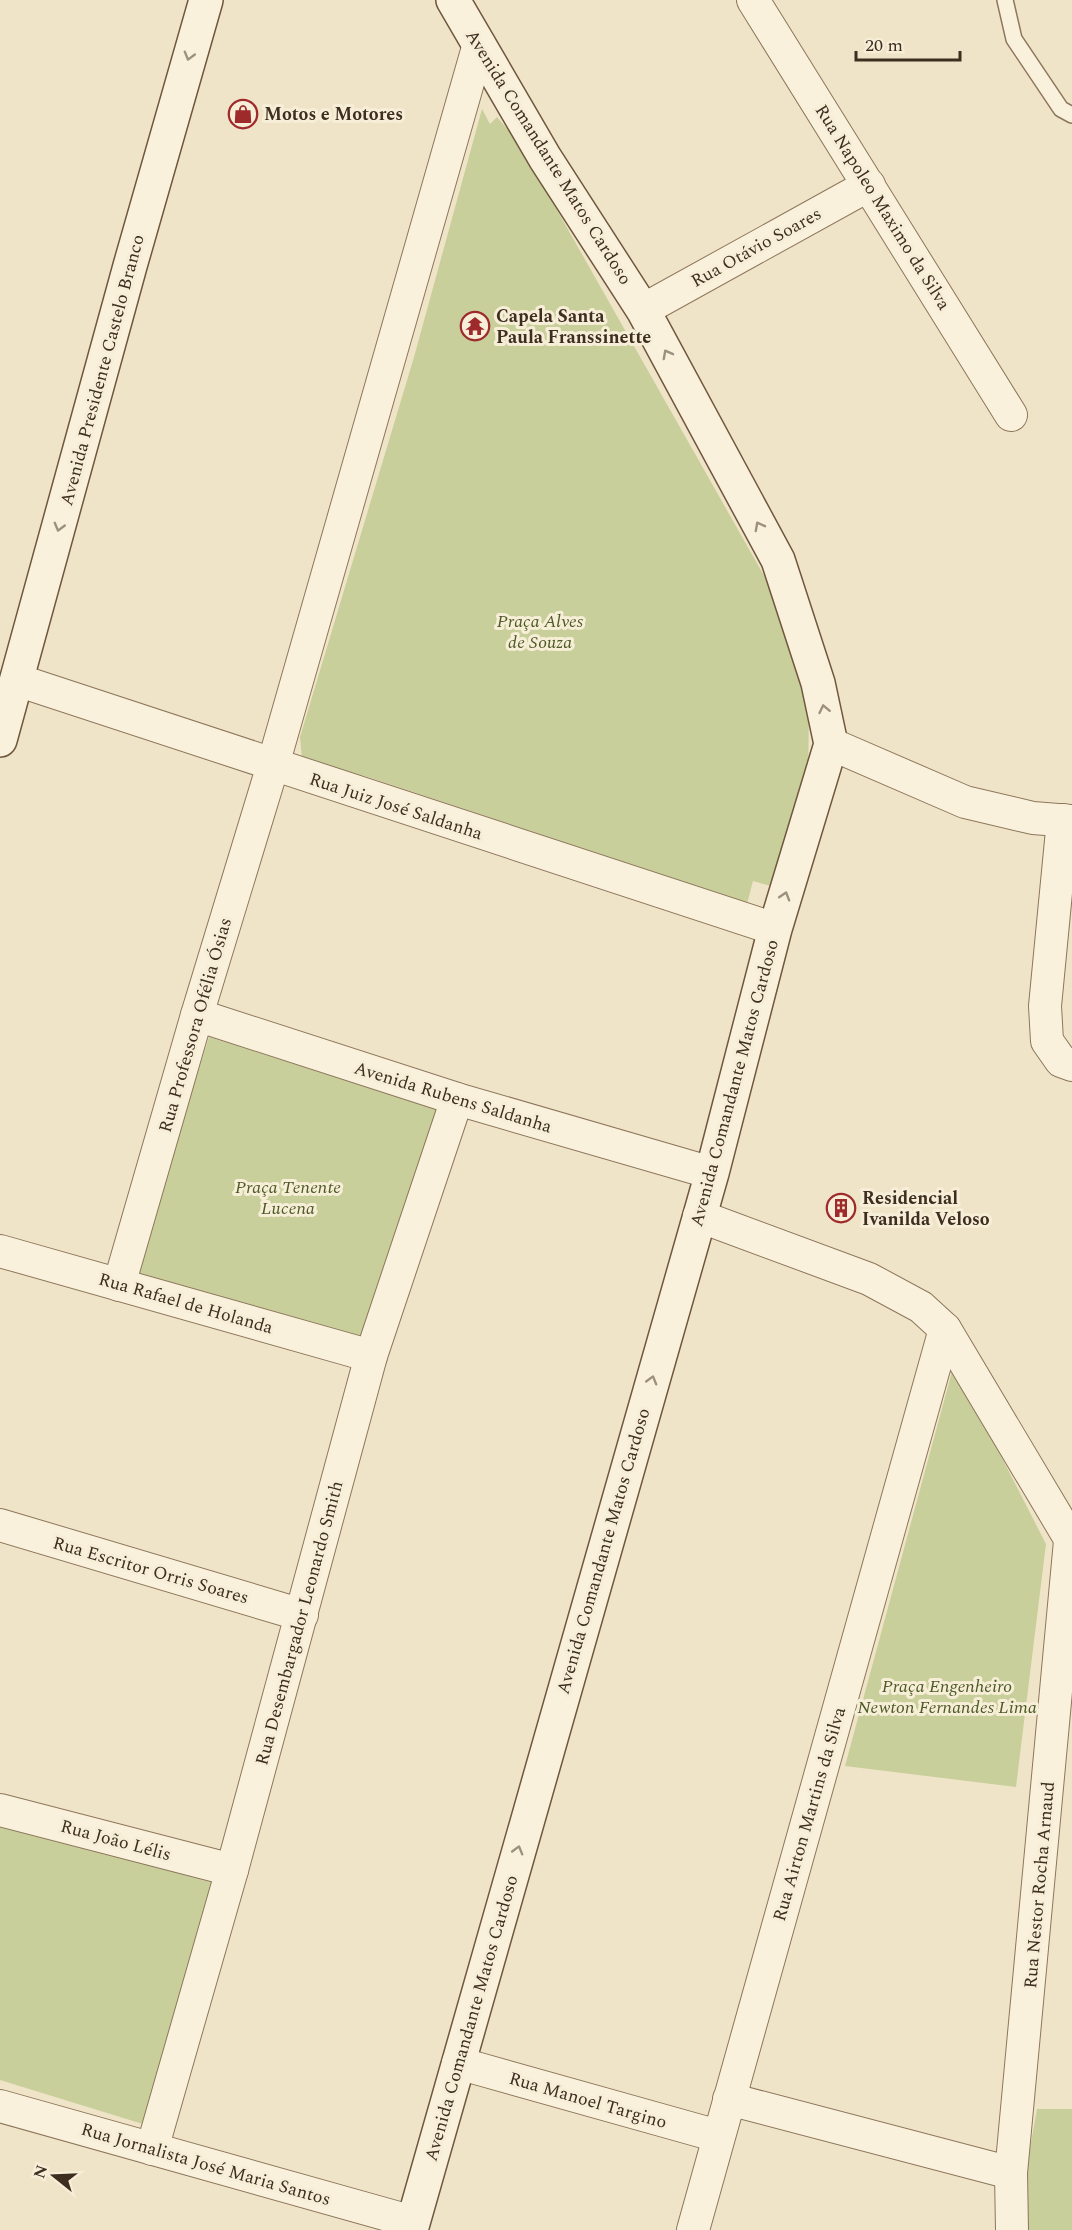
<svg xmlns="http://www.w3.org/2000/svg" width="1072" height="2230" font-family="Spectral,serif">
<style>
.green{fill:#c9cf9b}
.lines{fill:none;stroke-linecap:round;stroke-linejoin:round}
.service-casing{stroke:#8d765c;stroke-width:18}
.minor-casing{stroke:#8d765c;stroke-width:34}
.secondary-casing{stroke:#6f573f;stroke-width:36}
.service{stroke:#faf1dc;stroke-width:15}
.minor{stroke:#faf1dc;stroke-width:32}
.secondary{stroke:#faf1dc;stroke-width:33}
.oneway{stroke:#9c907e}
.labels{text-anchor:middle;stroke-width:6;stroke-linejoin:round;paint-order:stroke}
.poi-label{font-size:18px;font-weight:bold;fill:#3d2e20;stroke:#f7eed8;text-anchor:start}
.street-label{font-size:18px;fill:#3d2e20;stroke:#f7eed8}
.park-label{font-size:18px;font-style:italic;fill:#4d5a26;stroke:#f7eed8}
</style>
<rect width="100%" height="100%" fill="#f0e4c8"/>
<!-- green -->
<g class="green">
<polygon points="482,109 490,124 497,117 519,143 775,595 809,703 808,794 784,890 753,881 747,904 368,777 302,759 300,737 414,357"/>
<polygon points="209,1037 441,1110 371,1356 132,1281"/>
<polygon points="954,1364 1046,1544 1016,1787 845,1766"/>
<polygon points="0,1822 213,1883 146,2125 0,2080"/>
<polygon points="1037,2109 1072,2109 1072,2230 1024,2230 1023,2187"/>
</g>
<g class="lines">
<!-- service casing -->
<g class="service-casing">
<polyline id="service" points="1005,0 1014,39 1061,109 1072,115"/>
</g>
<!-- minor casing -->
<g class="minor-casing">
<g id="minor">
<polyline points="753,0 1011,415"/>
<polyline points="643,310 869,185"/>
<polyline points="17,680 775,929"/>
<polyline points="831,744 965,802 1033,818 1072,821"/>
<polyline points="1063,820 1045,1006 1047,1041 1061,1061 1072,1065"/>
<polyline points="197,1015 457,1099 712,1173"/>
<polyline points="699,1216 869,1279 921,1307 945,1329 1072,1542"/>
<polyline points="0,1251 371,1356"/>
<polyline points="119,1285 197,1015 273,765 479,44"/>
<polyline points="0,1525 302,1615"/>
<polyline points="0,1810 232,1870"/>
<polyline points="458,2063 718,2136"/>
<polyline points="729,2099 1011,2173"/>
<polyline points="0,2106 413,2222"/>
<polyline points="152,2149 232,1870 371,1356 457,1099"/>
<polyline points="693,2230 945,1329"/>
<polyline points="1012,2230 1011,2173 1070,1541"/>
</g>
</g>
<!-- secondary casing -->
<g class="secondary-casing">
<g id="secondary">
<polyline points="0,740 130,266 206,0"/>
<polyline points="411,2230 712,1173 775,929 831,744 818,683 778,560 643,310 545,158 453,0"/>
</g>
</g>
<!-- service -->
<use href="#service" class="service"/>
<!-- minor -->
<use href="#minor" class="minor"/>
<!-- secondary -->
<use href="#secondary" class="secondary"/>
</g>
<!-- one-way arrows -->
<defs><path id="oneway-chevron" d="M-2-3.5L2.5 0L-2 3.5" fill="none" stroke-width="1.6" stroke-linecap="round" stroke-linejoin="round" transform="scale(1.5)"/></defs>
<g class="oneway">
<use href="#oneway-chevron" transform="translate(189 56) rotate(106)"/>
<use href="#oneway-chevron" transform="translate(667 354) rotate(-118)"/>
<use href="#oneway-chevron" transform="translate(759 526) rotate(-118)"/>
<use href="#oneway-chevron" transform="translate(59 527) rotate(105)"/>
<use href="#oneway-chevron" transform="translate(824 709) rotate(-102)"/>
<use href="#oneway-chevron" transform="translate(785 896) rotate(-73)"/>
<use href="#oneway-chevron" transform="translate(652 1380) rotate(-74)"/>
<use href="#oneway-chevron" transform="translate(518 1850) rotate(-74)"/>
</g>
<!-- icons -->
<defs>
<g id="shop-ring" transform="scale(1.5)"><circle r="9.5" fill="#f7eed8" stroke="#9e2a2b" stroke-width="1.5"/><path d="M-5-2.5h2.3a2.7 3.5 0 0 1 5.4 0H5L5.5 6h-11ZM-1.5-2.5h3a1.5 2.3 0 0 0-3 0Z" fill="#9e2a2b"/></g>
<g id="temple-ring" transform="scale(1.5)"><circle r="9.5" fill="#f7eed8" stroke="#9e2a2b" stroke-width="1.5"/><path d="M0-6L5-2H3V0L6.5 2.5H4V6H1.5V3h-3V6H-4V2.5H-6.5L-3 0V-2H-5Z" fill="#9e2a2b"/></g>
<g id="building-ring" transform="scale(1.5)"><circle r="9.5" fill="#f7eed8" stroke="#9e2a2b" stroke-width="1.5"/><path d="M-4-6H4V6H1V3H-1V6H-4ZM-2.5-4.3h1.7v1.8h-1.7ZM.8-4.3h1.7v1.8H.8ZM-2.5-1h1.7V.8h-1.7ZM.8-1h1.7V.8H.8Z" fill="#9e2a2b"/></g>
</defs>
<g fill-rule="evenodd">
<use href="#shop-ring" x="243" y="114"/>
<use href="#temple-ring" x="475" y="326"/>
<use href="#building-ring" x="841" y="1208"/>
</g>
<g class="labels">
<!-- poi labels -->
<g class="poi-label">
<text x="264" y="120">Motos e Motores</text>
<text x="496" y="322">Capela Santa<tspan x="496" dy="21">Paula Franssinette</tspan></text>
<text x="862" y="1204">Residencial<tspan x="862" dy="21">Ivanilda Veloso</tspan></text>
</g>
<!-- street labels -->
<g class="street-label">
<text transform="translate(549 157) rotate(58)" y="6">Avenida Comandante Matos Cardoso</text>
<text transform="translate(883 207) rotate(58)" y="6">Rua Napoleo Maximo da Silva</text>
<text transform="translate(756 247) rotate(-29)" y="6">Rua Otávio Soares</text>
<text transform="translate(102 370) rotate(-75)" y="6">Avenida Presidente Castelo Branco</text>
<text transform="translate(396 806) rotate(18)" y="6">Rua Juiz José Saldanha</text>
<text transform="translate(195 1025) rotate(-74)" y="6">Rua Professora Ofélia Ósias</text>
<text transform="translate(734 1083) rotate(-75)" y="6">Avenida Comandante Matos Cardoso</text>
<text transform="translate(453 1097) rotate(17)" y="6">Avenida Rubens Saldanha</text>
<text transform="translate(186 1303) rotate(16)" y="6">Rua Rafael de Holanda</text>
<text transform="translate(603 1551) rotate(-74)" y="6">Avenida Comandante Matos Cardoso</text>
<text transform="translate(151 1570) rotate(16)" y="6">Rua Escritor Orris Soares</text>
<text transform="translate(299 1623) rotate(-75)" y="6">Rua Desembargador Leonardo Smith</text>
<text transform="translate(809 1814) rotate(-74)" y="6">Rua Airton Martins da Silva</text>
<text transform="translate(116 1840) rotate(15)" y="6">Rua João Lélis</text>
<text transform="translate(1039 1885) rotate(-85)" y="6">Rua Nestor Rocha Arnaud</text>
<text transform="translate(471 2018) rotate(-74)" y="6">Avenida Comandante Matos Cardoso</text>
<text transform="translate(588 2100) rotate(16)" y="6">Rua Manoel Targino</text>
<text transform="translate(206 2164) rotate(16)" y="6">Rua Jornalista José Maria Santos</text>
</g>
<!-- park labels -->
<g class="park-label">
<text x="540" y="627">Praça Alves<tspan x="540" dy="21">de Souza</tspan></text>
<text x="288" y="1193">Praça Tenente<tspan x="288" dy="21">Lucena</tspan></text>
<text x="947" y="1692">Praça Engenheiro<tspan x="947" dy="21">Newton Fernandes Lima</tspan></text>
</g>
</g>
<!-- north arrow -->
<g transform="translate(54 2176) rotate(288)" stroke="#f7eed8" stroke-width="4.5" paint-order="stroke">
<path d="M0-4.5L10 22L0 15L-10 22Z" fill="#3d2e20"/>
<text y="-9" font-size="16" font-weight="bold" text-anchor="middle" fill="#3d2e20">N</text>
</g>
<!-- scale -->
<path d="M856 51v9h104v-9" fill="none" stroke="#3d2e20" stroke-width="3"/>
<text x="865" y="51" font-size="18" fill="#3d2e20" stroke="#f7eed8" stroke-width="4.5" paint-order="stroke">20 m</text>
</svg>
